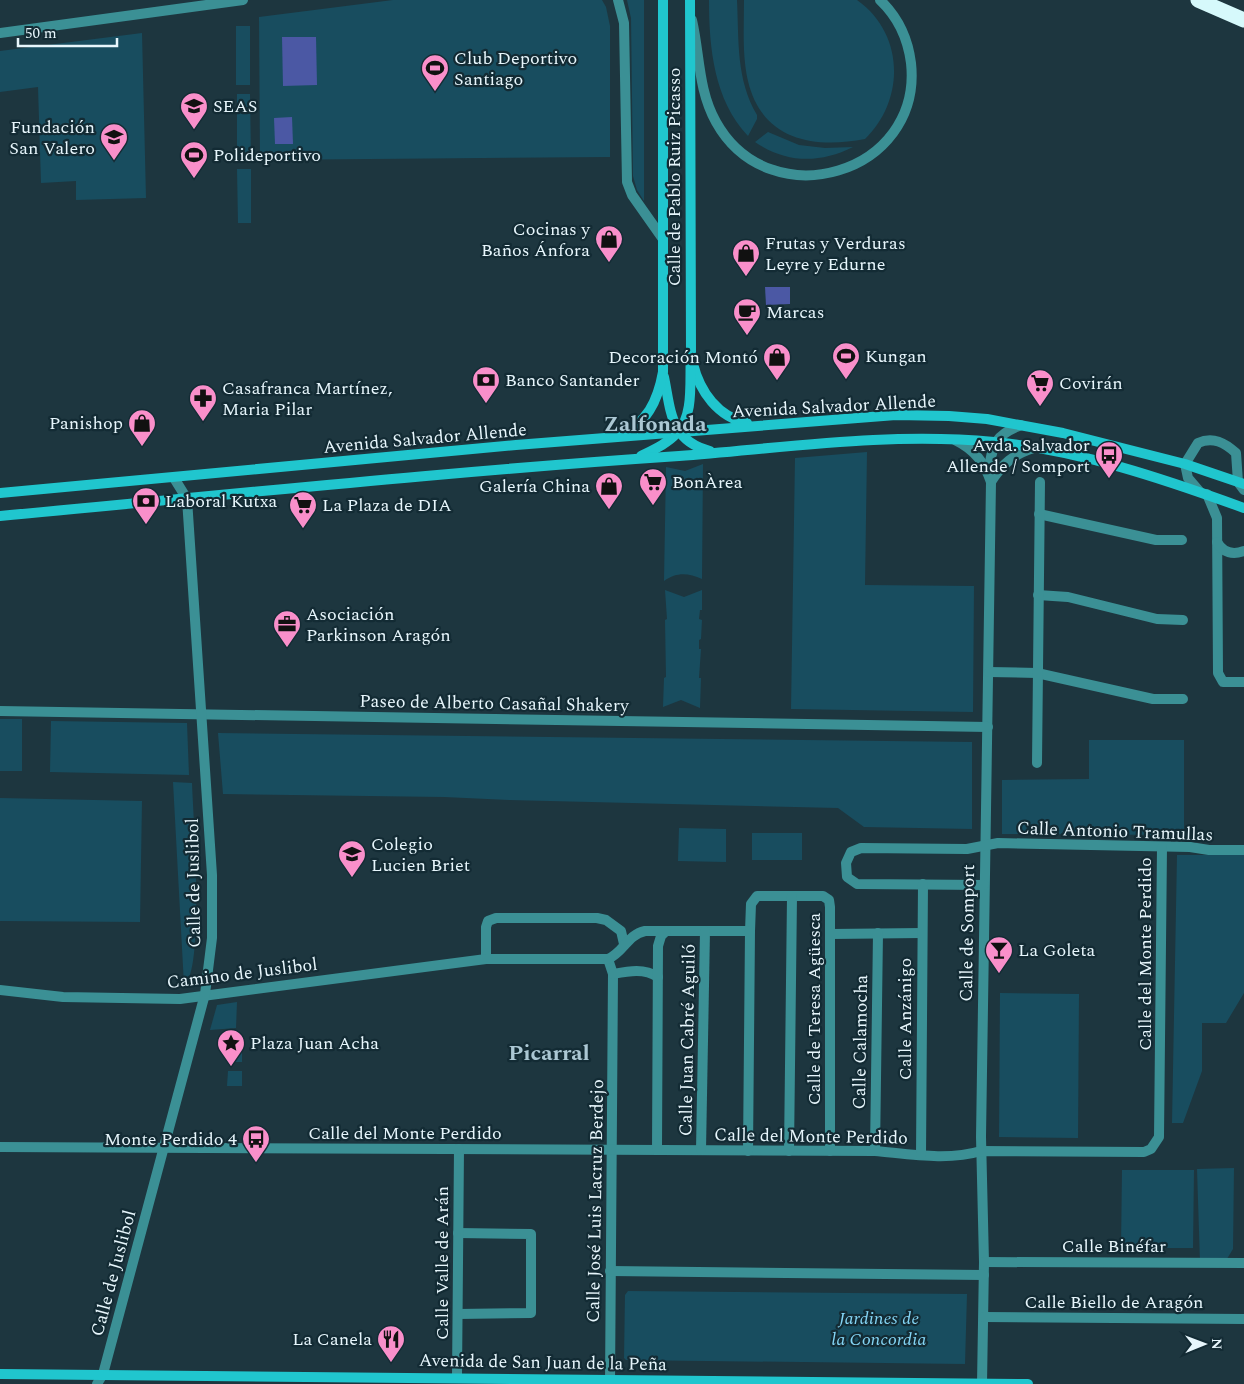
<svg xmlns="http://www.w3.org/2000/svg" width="1244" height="1384" font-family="Spectral,serif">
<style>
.green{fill:#184d5f}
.water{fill:#4b58a4}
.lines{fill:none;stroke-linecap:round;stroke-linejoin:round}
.minor{stroke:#3b9095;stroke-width:10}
.secondary{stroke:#20c6ce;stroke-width:10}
.motorway{stroke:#d6f9fb;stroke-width:15}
.labels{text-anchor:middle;stroke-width:4.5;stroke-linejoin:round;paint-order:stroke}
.poi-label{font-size:18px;fill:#e7f6fc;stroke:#132b34;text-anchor:start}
.street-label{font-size:18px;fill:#e7f6fc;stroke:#132b34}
.park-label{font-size:18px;font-style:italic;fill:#84d5f5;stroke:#132b34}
.district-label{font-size:22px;font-weight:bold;fill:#abc7d3;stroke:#132b34}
</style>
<rect width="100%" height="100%" fill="#1d363f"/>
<!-- green -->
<g class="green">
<polygon points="393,0 602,0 606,7 610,26 610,157 260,160 259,17"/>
<polygon points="627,0 644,0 644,201 637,190 633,176 631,18"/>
<path d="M709,0H737C739,41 736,79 757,115V119L748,136C714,100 709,48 709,0Z"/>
<path d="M744,0H857C905,34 905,100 865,139C813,149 762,140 748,81C742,55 744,27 744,0Z"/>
<rect x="236" y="26" width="14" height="59"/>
<polygon points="142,33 146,198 76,200 76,181 41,183 38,87 0,92 0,51"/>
<polygon points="237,94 250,94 251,161 237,161"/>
<path d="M768,132L799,145L825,148L853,147C819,164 786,163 755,142Z"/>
<polygon points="237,169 251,169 251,223 238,223"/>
<polygon points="867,452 865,585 974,586 973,712 791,709 795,458"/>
<path d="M703,464L702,579C688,573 677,572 664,581L666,467L685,471Z"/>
<polygon points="665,590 684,597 702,590 702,610 700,610 699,619 702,620 701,639 699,640 699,649 701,649 699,678 701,678 700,708 681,700 663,707 664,678 666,677 665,620 667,619"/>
<rect x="0" y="719" width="22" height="52"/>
<polygon points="51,721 187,723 189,775 50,772"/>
<polygon points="218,733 972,742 972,829 864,827 838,808 509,800 444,797 223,794"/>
<polygon points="1089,740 1184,740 1184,835 1002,834 1002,780 1089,779"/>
<path d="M173,782L192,783C193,812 205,973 184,985Z"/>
<polygon points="0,798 142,801 140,922 0,921"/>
<polygon points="679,828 726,829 726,862 678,861"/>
<rect x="752" y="833" width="50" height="27"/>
<polygon points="1177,855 1244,855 1244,993 1226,1023 1202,1023 1202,1071 1183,1123 1172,1123"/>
<polygon points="1000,993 1079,994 1078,1138 999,1137"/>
<polygon points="237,1002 236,1028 210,1030 217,1005"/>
<rect x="228" y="1047" width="14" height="15"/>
<polygon points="228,1071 242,1071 242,1086 227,1086"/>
<polygon points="1234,1168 1233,1249 1225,1262 1200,1262 1197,1169"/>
<polygon points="1122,1170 1194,1170 1193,1248 1121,1248"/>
<polygon points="628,1291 967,1294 965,1364 626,1360 624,1358 625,1295"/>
</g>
<!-- water -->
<g class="water">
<polygon points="282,37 316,37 317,85 283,86"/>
<polygon points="292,117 293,144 275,144 274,118"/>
<polygon points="765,287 790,287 790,304 766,305"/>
</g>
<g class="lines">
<!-- minor -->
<g class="minor">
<polyline points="618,0 624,23 627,182 632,195 663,239"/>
<path d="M692,20C700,55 698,90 716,122C770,219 923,174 911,63C908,39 898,17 880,0"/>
<polyline points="0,33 243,0"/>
<path d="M955,440C975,450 984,462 991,482L981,1137L984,1262L982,1384"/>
<path d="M988,473C993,445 993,436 1021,425"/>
<path d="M991,482C1002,464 1014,454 1034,448"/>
<path d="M1200,492L1188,478L1185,464L1198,443C1213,436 1225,443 1236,453L1238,482L1244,490"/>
<polyline points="1207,494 1217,518 1218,673 1223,682 1244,682"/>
<polyline points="1039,514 1156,540 1182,540"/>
<path d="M1217,542C1223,553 1233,555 1244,551"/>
<polyline points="1038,595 1068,597 1157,619 1183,620"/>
<polyline points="989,672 1037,673 1153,699 1183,699"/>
<polyline points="0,711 988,727"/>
<polyline points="1037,763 1040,482"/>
<polyline points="984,885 857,884 847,877 846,863 851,852 861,848 967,849 998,843 1190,847 1209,850 1244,850"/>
<polyline points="831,934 922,933"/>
<polyline points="486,959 486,927 488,921 496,918 597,918 606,920 621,931 624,944"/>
<polyline points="608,959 613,974 610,1384"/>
<path d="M613,974C629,971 644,968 658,977"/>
<path d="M0,990L63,997L180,999L486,959H608C624,952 627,935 645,931H750L751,904L757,896H823L829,900L830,907V1151"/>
<path d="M0,1147L875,1151C909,1154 948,1161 981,1151L1144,1152L1151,1149L1159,1137L1162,847"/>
<polyline points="657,1150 658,946 661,936 666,931"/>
<polyline points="701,1150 705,931"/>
<polyline points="748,1151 750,931"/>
<polyline points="789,1151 792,896"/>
<polyline points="875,1151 878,933"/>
<polyline points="921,1155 923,884"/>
<polyline points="984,1262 1244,1263"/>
<polyline points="610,1271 984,1275"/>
<polyline points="458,1314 531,1313 531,1234 458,1233"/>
<polyline points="984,1317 1244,1319"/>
<polyline points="457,1377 459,1149"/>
<polyline points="97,1384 103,1374 205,994 212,938 212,875 187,499 174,478"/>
</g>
<!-- secondary -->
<g class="secondary">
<path d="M693,364C700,392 718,417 747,423"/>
<path d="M664,377C671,411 670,441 710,451"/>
<path d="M618,435C647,425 658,400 663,372V0"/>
<path d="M641,456C653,450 667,444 677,433C695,415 689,378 691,354L690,0"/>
<polyline points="0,493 516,445 896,415 949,416 987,419 1063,433 1185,464 1244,484"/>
<path d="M0,516C226,495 453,471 679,456C784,448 888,432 994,442C1079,450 1164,479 1244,508"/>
<polyline points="0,1374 1028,1384"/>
</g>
<!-- motorway -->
<polyline class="motorway" points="1198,0 1244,20"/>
</g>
<!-- icons -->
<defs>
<g id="stadium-pin" transform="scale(1.4375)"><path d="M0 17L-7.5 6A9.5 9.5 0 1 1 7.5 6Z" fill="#f98fca" stroke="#132b34"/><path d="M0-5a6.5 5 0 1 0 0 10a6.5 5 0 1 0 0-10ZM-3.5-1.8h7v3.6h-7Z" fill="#111"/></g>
<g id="university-pin" transform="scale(1.4375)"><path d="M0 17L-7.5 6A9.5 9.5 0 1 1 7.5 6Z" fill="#f98fca" stroke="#132b34"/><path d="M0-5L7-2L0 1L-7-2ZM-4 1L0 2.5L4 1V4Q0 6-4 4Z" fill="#111"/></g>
<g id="school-pin" transform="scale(1.4375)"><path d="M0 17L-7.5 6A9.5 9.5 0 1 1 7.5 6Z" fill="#f98fca" stroke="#132b34"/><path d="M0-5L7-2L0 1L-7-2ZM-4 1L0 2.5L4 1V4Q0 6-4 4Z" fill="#111"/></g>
<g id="shop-pin" transform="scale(1.4375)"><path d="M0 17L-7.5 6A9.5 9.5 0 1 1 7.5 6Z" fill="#f98fca" stroke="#132b34"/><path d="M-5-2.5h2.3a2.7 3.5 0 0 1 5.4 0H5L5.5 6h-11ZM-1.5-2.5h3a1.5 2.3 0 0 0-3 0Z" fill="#111"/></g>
<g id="cafe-pin" transform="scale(1.4375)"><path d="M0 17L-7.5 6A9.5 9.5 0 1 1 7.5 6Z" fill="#f98fca" stroke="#132b34"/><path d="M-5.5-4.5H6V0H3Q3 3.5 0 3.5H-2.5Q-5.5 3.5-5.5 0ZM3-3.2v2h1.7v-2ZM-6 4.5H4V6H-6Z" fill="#111"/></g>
<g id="bank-pin" transform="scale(1.4375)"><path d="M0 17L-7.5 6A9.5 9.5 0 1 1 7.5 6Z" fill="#f98fca" stroke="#132b34"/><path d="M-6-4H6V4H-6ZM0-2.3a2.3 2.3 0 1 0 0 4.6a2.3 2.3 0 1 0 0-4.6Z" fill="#111"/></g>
<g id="supermarket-pin" transform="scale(1.4375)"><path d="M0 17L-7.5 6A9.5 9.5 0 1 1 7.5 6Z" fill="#f98fca" stroke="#132b34"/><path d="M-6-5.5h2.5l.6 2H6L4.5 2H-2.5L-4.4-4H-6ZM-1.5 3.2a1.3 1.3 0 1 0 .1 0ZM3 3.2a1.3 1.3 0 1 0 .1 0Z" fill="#111"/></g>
<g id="pharmacy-pin" transform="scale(1.4375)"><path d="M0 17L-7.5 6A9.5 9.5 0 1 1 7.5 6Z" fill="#f98fca" stroke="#132b34"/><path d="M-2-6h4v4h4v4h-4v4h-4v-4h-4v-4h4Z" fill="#111"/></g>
<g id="bus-pin" transform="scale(1.4375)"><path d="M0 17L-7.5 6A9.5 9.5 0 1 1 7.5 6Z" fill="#f98fca" stroke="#132b34"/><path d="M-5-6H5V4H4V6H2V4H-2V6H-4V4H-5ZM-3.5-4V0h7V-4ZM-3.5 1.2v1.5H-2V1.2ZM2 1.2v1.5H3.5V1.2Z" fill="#111"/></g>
<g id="office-pin" transform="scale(1.4375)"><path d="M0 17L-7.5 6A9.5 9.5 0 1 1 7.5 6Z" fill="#f98fca" stroke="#132b34"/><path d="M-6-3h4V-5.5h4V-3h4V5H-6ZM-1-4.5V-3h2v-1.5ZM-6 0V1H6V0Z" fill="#111"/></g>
<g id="bar-pin" transform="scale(1.4375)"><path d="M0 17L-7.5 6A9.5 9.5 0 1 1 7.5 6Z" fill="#f98fca" stroke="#132b34"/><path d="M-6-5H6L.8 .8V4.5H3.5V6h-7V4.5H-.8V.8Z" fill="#111"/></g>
<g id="sight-pin" transform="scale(1.4375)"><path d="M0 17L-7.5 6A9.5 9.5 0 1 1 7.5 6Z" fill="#f98fca" stroke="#132b34"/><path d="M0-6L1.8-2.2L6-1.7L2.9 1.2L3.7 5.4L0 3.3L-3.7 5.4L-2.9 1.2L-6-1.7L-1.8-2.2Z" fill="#111"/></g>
<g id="restaurant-pin" transform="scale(1.4375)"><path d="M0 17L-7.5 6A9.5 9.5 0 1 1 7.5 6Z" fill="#f98fca" stroke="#132b34"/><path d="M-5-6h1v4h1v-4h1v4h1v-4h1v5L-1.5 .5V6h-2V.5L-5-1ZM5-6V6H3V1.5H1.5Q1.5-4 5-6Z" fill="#111"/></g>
</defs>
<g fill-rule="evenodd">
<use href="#stadium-pin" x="435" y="68"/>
<use href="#university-pin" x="194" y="106"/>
<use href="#school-pin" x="114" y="137"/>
<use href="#stadium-pin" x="194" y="155"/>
<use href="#shop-pin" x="609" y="239"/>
<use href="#shop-pin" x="746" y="253"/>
<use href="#cafe-pin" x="747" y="312"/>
<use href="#stadium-pin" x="846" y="356"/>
<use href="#shop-pin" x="777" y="357"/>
<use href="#bank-pin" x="486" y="380"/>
<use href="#supermarket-pin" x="1040" y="383"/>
<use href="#pharmacy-pin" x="203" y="398"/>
<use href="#shop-pin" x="142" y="423"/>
<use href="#bus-pin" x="1109" y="455"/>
<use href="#supermarket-pin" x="653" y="482"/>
<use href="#shop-pin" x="609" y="486"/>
<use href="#bank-pin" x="146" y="501"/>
<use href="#supermarket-pin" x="303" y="505"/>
<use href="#office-pin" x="287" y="624"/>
<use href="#school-pin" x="352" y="854"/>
<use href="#bar-pin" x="999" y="950"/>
<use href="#sight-pin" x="231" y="1043"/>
<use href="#bus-pin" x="256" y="1139"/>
<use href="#restaurant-pin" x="391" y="1339"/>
</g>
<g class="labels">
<!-- poi labels -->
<g class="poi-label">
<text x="454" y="64">Club Deportivo<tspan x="454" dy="21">Santiago</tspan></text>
<text x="213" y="112">SEAS</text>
<text x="95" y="133" text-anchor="end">Fundación<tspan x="95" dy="21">San Valero</tspan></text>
<text x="213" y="161">Polideportivo</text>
<text x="590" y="235" text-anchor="end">Cocinas y<tspan x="590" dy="21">Baños Ánfora</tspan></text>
<text x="765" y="249">Frutas y Verduras<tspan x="765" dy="21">Leyre y Edurne</tspan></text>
<text x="766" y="318">Marcas</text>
<text x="865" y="362">Kungan</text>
<text x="758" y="363" text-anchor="end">Decoración Montó</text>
<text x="505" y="386">Banco Santander</text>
<text x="1059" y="389">Covirán</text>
<text x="222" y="394">Casafranca Martínez,<tspan x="222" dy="21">Maria Pilar</tspan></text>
<text x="123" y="429" text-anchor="end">Panishop</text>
<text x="1090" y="451" text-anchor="end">Avda. Salvador<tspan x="1090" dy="21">Allende / Somport</tspan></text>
<text x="672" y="488">BonÀrea</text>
<text x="590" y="492" text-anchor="end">Galería China</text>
<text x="165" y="507">Laboral Kutxa</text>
<text x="322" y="511">La Plaza de DIA</text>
<text x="306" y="620">Asociación<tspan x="306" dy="21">Parkinson Aragón</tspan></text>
<text x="371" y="850">Colegio<tspan x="371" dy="21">Lucien Briet</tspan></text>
<text x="1018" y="956">La Goleta</text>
<text x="250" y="1049">Plaza Juan Acha</text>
<text x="237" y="1145" text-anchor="end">Monte Perdido 4</text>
<text x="372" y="1345" text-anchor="end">La Canela</text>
</g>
<!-- street labels -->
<g class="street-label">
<text transform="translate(674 177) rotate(-90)" y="6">Calle de Pablo Ruiz Picasso</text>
<text transform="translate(834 406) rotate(-3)" y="6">Avenida Salvador Allende</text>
<text transform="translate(425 438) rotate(-5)" y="6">Avenida Salvador Allende</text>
<text transform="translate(494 703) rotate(1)" y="6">Paseo de Alberto Casañal Shakery</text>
<text transform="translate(1115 831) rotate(2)" y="6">Calle Antonio Tramullas</text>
<text transform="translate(193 883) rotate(-91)" y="6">Calle de Juslibol</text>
<text transform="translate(967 933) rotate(-89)" y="6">Calle de Somport</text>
<text transform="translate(1145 954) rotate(-90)" y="6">Calle del Monte Perdido</text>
<text transform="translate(242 973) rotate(-7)" y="6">Camino de Juslibol</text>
<text transform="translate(814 1009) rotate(-90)" y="6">Calle de Teresa Agüesca</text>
<text transform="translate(905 1019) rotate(-90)" y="6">Calle Anzánigo</text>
<text transform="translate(687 1040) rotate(-89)" y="6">Calle Juan Cabré Aguiló</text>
<text transform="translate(860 1042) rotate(-89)" y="6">Calle Calamocha</text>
<text x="405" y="1139">Calle del Monte Perdido</text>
<text transform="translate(811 1136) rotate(1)" y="6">Calle del Monte Perdido</text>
<text transform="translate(595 1201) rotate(-89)" y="6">Calle José Luis Lacruz Berdejo</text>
<text x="1114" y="1252">Calle Binéfar</text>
<text transform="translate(442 1263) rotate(-90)" y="6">Calle Valle de Arán</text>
<text transform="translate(113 1273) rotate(-75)" y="6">Calle de Juslibol</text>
<text x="1114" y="1308">Calle Biello de Aragón</text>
<text transform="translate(543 1362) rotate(1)" y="6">Avenida de San Juan de la Peña</text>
</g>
<!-- park labels -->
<g class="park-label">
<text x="879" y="1324">Jardines de<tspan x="879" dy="21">la Concordia</tspan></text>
</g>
<!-- district labels -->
<g class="district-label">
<text x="655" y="431">Zalfonada</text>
<text x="549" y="1060">Picarral</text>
</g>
</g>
<!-- north arrow -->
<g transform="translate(1204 1344) rotate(89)" stroke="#132b34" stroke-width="4" paint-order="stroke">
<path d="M0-4L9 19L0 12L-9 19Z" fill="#e7f6fc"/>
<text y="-8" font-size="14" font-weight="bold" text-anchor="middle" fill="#e7f6fc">N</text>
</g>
<!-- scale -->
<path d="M18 38v8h99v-8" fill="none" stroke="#e7f6fc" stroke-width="2.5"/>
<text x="25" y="38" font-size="15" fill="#e7f6fc" stroke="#132b34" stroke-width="4" paint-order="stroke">50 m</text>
</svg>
